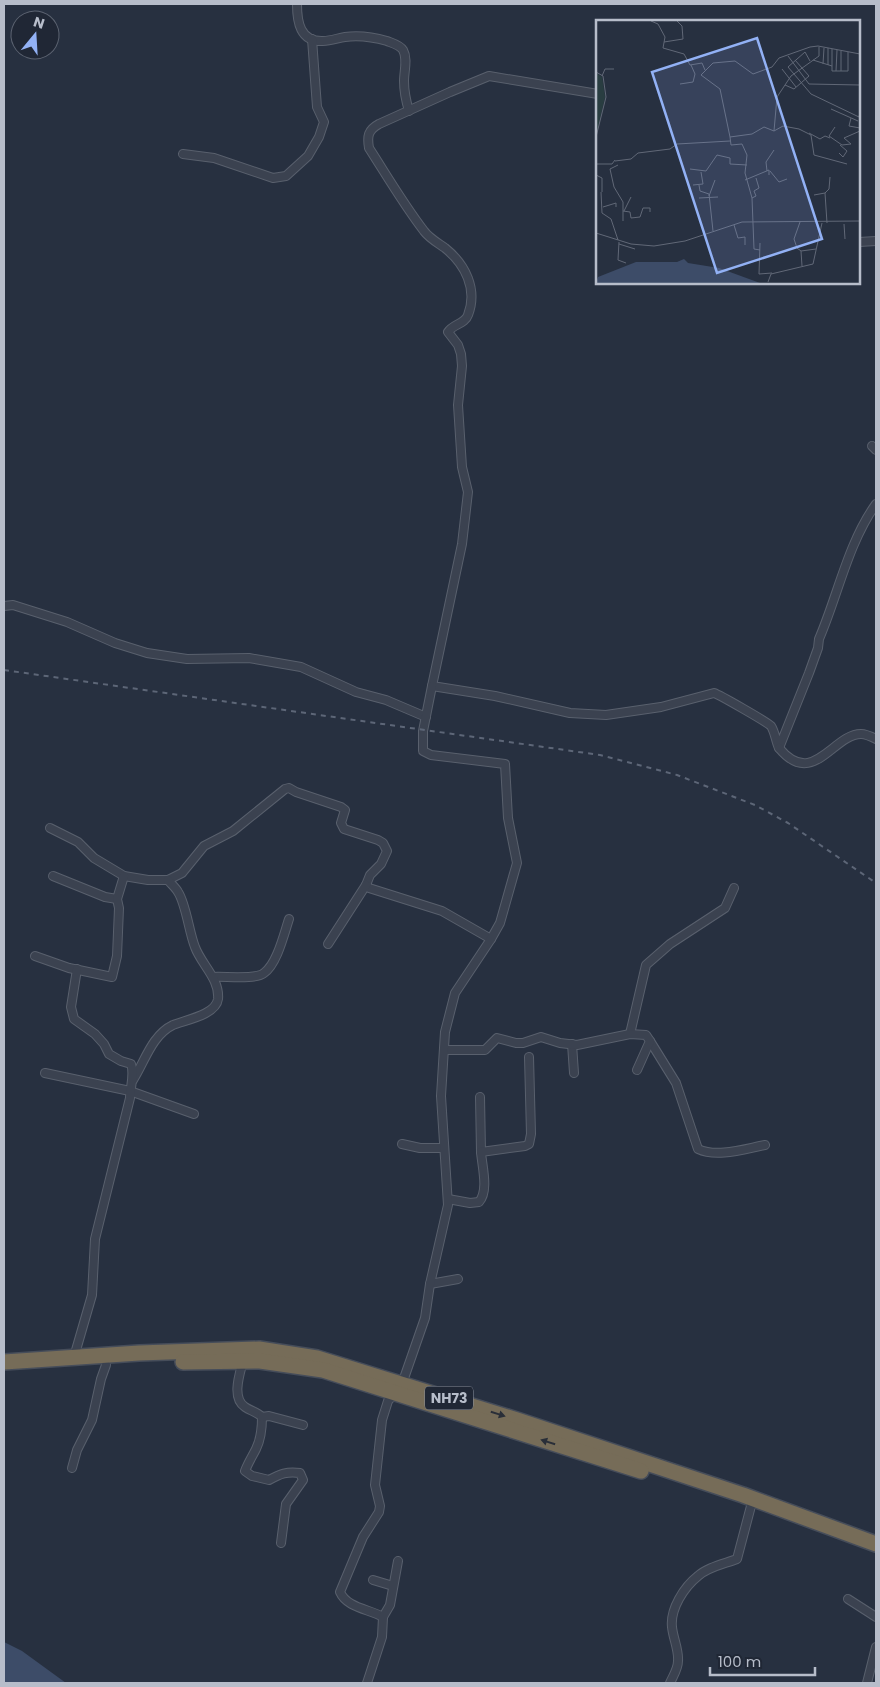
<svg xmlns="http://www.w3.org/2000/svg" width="880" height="1687" font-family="Poppins,sans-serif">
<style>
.water{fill:#3d4c68}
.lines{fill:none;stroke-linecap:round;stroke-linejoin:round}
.street-casing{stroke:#59606d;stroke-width:10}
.highway-casing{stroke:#464d5a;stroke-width:18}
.street{stroke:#3b4250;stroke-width:8}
.highway{stroke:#766c58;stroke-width:15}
.rail{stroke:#5d6677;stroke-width:2;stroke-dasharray:5 5;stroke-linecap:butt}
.oneway{fill:#292e38}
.labels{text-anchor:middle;stroke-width:5;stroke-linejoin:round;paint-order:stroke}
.shield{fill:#202735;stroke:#8a909d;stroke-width:1}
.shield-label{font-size:14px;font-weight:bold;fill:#b7bdca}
.inset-road{fill:none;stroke:#616877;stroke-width:1}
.view{fill:#92b1f5;fill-opacity:0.15;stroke:#92b1f5;stroke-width:2.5}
.inset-edge{fill:none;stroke:#b7bdca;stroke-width:2.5}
</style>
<rect width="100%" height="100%" fill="#273040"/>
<!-- water -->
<polygon class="water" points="4,1642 22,1651 66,1683 4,1683"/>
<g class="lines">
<!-- street casing -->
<g class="street-casing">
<g id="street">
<path d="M297,4C297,22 300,42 323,41C331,41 338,38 345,37C360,35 373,37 387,41C392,43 400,45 403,50C408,59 404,71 404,81C404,91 406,101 409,111"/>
<path d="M598,94L489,76L450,92L379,124C368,130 367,136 369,148C387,176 404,205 424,231C429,238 438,243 445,248C465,264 478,289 468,315C465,324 453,324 448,332L458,345L461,354L462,366L458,405L462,467L468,492L462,544L432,686L495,696L570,713L606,715L661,707L714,693C720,695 767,722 771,726C775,732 776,742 779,748L809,673L818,648L819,639C838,595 848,543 876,504"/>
<polyline points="183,154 214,158 273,178 286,176 308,156 319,137 324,122 317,107 312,39"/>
<polyline points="859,242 876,241"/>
<polyline points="872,446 876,450"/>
<polyline points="4,606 13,605 67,622 115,643 147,653 187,659 249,658 301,667 356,692 386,700 426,717"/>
<path d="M779,748C813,789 833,734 861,734C866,734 872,737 876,739"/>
<polyline points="50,828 78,842 94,858 124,876 148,880 168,880 182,873 204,846 233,831 285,789 289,788 296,792 341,807 345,810 341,823 344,829 378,840 383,843 387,851 381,864 370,875 366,885 369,888 442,911 491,939"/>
<polyline points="53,876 105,897 117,899"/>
<polyline points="328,944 366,885"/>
<polyline points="35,956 69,968 112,977 117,956 119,908 117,899 124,876"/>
<path d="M213,977C224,976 256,980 264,973C277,964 284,934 289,919"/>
<polyline points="630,1034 646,965 670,944 725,908 734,888"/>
<path d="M650,1041L676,1083L698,1149C717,1158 744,1149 765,1145"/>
<polyline points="572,1044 574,1073"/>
<polyline points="444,1050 485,1050 497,1038 516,1043 523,1043 541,1037 560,1043 577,1045 630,1034 646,1035 650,1041 637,1070"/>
<polyline points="45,1073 130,1091 194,1114"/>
<path d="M133,1080C145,1061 152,1035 173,1025C185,1020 216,1015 218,999C220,979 201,964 195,947C189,932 186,904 178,892C176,888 171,884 168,880"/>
<polyline points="480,1097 481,1152"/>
<polyline points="402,1144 420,1148 444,1148"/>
<path d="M448,1199L470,1203L479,1202C489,1191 482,1166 481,1152L525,1146L529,1144L531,1134L529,1057"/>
<polyline points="430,1284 458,1279"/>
<path d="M74,1357L92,1295L95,1239L130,1098C130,1088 135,1074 131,1064L121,1061L109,1054L104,1044L95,1034L74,1019L71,1007L77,969"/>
<path d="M243,1361C240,1373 231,1398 245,1407C251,1411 257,1412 262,1417C262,1427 261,1439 256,1449C252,1457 248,1463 245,1471L252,1476L269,1480C280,1474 287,1471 300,1473L303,1480L286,1504L281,1543"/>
<polyline points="262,1417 269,1416 303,1425"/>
<polyline points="72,1468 77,1450 92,1420 101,1379 106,1365"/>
<polyline points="373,1580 393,1586"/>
<polyline points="848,1599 876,1617"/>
<path d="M383,1617C369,1609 347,1608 340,1592L363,1537L379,1512L380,1506L375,1485L382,1420L388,1401L402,1384L425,1318L430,1284L448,1205L441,1096L445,1032L455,993L491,939L500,923L517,863L508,818L505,764L431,755L423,751V731L432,686"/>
<polyline points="367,1683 382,1637 383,1617 390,1605 398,1561"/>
<path d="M670,1683C673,1676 678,1669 678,1661C679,1650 673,1638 672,1627C670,1609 684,1587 698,1576C708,1567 724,1564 737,1559L751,1506"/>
<polyline points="867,1683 876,1647"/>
</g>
</g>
<!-- highway casing -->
<g class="highway-casing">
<g id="highway">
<polyline points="4,1362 139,1353 259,1349 317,1358 517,1420 743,1495 876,1544"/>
<polyline points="183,1362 260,1361 323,1370 641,1471"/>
</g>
</g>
<!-- street -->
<use href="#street" class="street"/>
<!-- highway -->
<use href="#highway" class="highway"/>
<!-- rail -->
<polyline class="rail" points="4,670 600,755 677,775 755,805 788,823 876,883"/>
</g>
<!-- one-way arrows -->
<defs><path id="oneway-solid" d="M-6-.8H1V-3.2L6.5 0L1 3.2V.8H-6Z" transform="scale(1.25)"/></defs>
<g class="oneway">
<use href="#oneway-solid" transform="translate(498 1414) rotate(17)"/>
<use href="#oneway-solid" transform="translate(548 1442) rotate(-162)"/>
</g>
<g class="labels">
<!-- shield labels -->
<rect class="shield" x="425" y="1386.5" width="48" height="23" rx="4"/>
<g class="shield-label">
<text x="449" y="1403">NH73</text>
</g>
</g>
<!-- overview -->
<g transform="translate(596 20)">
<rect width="264" height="264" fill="#273040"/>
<path d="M0,53L6,57L9,77L0,116Z" fill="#293d41"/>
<path d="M88,239L92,243L123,248L164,263H0L2,257L40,242H81Z" fill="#3d4c68"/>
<path class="inset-road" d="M55,1L62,4L69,17L67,28L88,34L94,45L106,43L109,50M68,22L87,19L86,6L81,1M223,27V36L195,56L181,77L178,111L168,107L156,114L134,117L124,69L105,55L117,43L139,41L157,54L176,47L183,38L214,27L222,26L264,34M192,36L213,64L264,65M217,40L236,46V51H252V32M214,41L209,32L192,47L215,74L263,97L264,92M227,44L228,28M232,45V28M236,46V29M186,49L200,67M240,51L241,30M245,51V31M0,52L7,56L10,77L0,117M6,56L9,49H18M84,64L97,62L99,54L95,45M189,65L198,69L213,56L199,40M235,89L262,101M255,98L253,106L264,108M239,107L233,116L246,125L255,124L248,118L264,111M178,111L187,106L203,109L215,115L218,135L251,144M213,113L224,119L229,116L234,118M134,117L135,125L146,124L151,135L149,153L156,178L158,229L164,230M243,133L247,137L251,131L244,125M19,141L35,139L42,133L74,129L81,124L134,121M0,144H16L19,140M22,145L14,149L18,167L27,182V201M94,149L110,151L121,135L134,138V144L151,145M171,151L170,142L178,130M174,151L183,162L191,159M0,155L6,158V172M149,160L173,150V155M97,165L107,164L105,152M103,165L104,171L113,174L117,211M5,172L6,193L15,199L22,220M229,173L231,203M218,175L229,173L233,169L234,157M113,176L119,160M103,178L122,177M156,178L160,176L158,171L163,168L160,158M7,187L20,183V187M27,191L34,192L35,198L44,197L47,188H54V192M28,191L35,177M204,202L198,219L201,228L205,231L206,246M248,204L249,219M138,205L142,218L149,217V225M0,213L35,224L58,226L89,221L146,202L264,201M23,222L22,240L30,243M164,223L163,254L176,253M23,224L39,229M205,231L220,229M172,262L175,254L217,244L226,203"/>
<path class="view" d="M161,18L226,219L121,253L56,52Z"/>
<rect width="264" height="264" class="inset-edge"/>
</g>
<!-- border -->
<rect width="880" height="1687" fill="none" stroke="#b7bdca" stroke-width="10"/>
<!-- north arrow -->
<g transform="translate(35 35) rotate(18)"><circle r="24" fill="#202735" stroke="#5c6371"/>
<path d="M0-4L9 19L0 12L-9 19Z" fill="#92b1f5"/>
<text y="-8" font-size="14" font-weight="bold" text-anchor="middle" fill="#b7bdca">N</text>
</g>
<!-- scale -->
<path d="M710 1667v8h105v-8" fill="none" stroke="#b7bdca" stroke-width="2.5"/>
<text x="718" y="1667" font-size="15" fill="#b7bdca" stroke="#202735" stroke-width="4" paint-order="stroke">100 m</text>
</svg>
